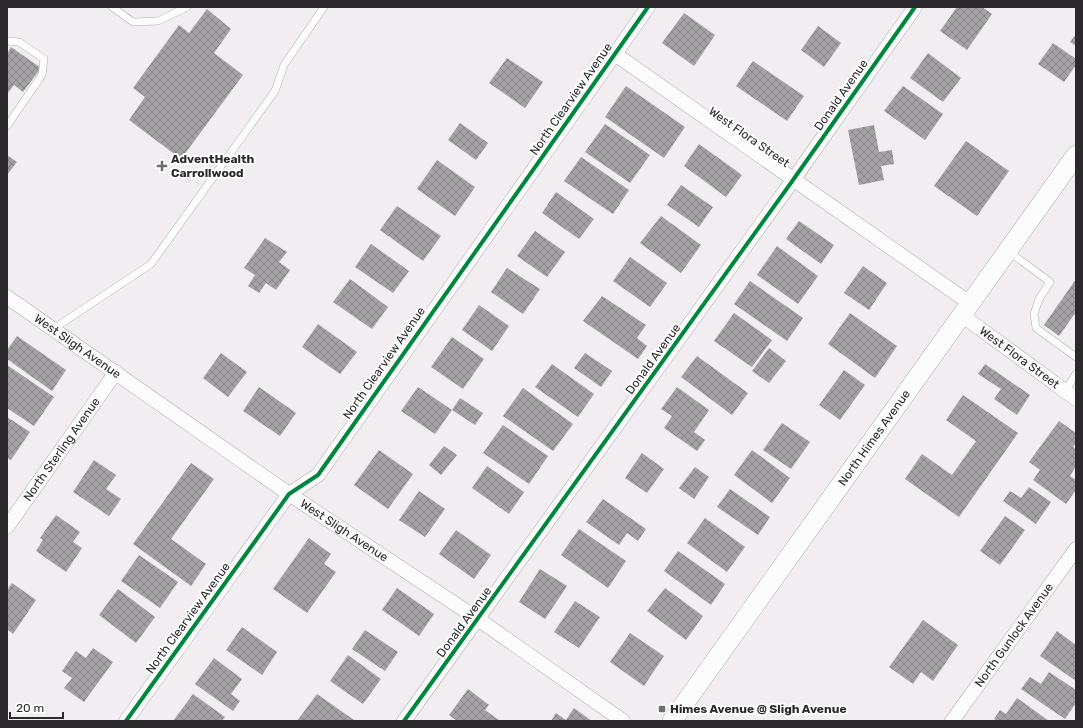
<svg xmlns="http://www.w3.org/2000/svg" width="1083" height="728" font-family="Rubik,sans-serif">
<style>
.building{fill:url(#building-cross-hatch)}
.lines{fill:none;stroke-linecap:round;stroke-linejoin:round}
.lane-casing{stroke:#afacae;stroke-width:8}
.street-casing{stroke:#afacae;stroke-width:15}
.secondary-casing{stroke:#afacae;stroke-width:20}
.lane{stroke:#fdfcfd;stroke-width:7}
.street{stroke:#fdfcfd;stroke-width:14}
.secondary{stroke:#fdfcfd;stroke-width:19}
.cycleway-casing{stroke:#fff;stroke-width:6}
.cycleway{stroke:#00873e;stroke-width:4}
.poi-dot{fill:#716e71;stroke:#fff;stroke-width:1.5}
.labels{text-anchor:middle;stroke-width:4;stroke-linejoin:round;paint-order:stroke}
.street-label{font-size:12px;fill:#2c292c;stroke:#fff}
.poi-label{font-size:12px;font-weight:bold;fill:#2c292c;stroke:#fff;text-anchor:start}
</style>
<defs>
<pattern id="building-cross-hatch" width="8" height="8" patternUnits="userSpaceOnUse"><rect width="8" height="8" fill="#a5a2a5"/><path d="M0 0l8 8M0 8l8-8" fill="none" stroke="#878487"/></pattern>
</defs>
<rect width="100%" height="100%" fill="#f2edf1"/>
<!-- building -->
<g class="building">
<polygon points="957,7 982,7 992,14 967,50 940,31"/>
<polygon points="207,9 231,29 214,53 243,75 181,159 129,120 145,97 133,88 179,25 189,33"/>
<polygon points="684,13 715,35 694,66 662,43"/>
<polygon points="818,26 841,43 824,67 801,50"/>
<polygon points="1076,34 1076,46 1070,42"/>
<polygon points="1053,43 1076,59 1076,65 1064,82 1038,64"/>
<polygon points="11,47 41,68 23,92 14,85 7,94 7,54"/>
<polygon points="928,53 961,78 943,102 910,78"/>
<polygon points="507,58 543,82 525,108 489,83"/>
<polygon points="753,61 804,96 787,121 736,86"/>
<polygon points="626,86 685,127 664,158 605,117"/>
<polygon points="903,86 943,114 925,140 884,111"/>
<polygon points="460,123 488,143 476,160 448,140"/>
<polygon points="605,124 650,155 630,183 585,152"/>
<polygon points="874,125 879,152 892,150 894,164 881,166 884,180 859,185 848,130"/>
<polygon points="966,141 1009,171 977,216 934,186"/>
<polygon points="699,144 742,175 726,197 684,166"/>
<polygon points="7,155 17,162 7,175"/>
<polygon points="581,157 629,190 613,214 564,181"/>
<polygon points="437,160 475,187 455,216 417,189"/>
<polygon points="681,185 713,207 699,227 667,205"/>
<polygon points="556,192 594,219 579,239 542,213"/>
<polygon points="397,206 441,236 423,261 380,230"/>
<polygon points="661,216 701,245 681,273 640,243"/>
<polygon points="799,221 834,245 821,264 786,239"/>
<polygon points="535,231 565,252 547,277 517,256"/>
<polygon points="265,238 287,252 279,262 290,270 276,290 266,283 259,293 248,286 255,275 244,268"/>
<polygon points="371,244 409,271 393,293 355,267"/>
<polygon points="777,246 818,276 798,304 757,275"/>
<polygon points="630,257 667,283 650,307 613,281"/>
<polygon points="863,266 887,283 869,310 844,293"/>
<polygon points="507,268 540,289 523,314 491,292"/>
<polygon points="350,279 388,307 372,329 333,302"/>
<polygon points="1076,279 1076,312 1059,336 1044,325"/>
<polygon points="750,281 803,318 787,341 734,304"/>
<polygon points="602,296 646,325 637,338 647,346 638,359 583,321"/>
<polygon points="479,305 509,326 492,351 462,330"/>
<polygon points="734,313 772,340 752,367 714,341"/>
<polygon points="850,313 897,346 875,378 828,344"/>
<polygon points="318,324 357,352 340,374 302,347"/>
<polygon points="17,336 66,370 52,391 7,359 7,350"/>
<polygon points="452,337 484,359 463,389 431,367"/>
<polygon points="769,348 786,361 769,383 752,371"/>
<polygon points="221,353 247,372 228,397 203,378"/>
<polygon points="585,353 612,371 601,387 574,368"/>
<polygon points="697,356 748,393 732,415 681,377"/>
<polygon points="552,364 594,394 578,417 535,387"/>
<polygon points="985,364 1030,395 1017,415 994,399 1001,389 978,374"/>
<polygon points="7,365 54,397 34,426 7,408"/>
<polygon points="844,370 865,385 840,420 819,405"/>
<polygon points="259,387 296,413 280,436 243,411"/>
<polygon points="418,387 452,410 435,434 401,411"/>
<polygon points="677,387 709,410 694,432 705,440 697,451 664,428 672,416 661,409"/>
<polygon points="523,388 573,424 553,451 503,416"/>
<polygon points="963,395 1018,433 959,517 905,479 922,454 952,475 976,441 946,420"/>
<polygon points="460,398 483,413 475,425 452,410"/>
<polygon points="7,417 30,432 11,460 7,458"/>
<polygon points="1059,421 1076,433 1076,443 1073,447 1076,449 1076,466 1070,476 1076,480 1076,490 1066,504 1033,480 1040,470 1029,462"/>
<polygon points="782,423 810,442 791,469 763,450"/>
<polygon points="503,425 548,456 529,484 483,453"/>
<polygon points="444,446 457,455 441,475 429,465"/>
<polygon points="379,450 413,474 388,509 354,485"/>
<polygon points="752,450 790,478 772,503 734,475"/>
<polygon points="642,453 664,469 647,493 625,478"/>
<polygon points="94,460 116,475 106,489 121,499 109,516 73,492"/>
<polygon points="191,463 214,479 171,539 206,564 191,586 133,544"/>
<polygon points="487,466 524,492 509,514 472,488"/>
<polygon points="695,467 709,477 694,499 679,488"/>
<polygon points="1029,487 1051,502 1036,524 1003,501 1010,491 1021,498"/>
<polygon points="730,489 770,517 758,535 717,507"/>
<polygon points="419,491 445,509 425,537 399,520"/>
<polygon points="603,499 646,529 638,541 627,533 619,545 586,522"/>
<polygon points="56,515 80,532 73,542 82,548 66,572 36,551 43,540 40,538"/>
<polygon points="1005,516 1025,530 1000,565 980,551"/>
<polygon points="705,518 745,547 727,572 687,543"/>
<polygon points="579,529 626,561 608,588 561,555"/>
<polygon points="456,530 491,555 474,579 439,554"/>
<polygon points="309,538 331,554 324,564 336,572 307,613 273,589"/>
<polygon points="678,551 725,584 711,605 664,571"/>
<polygon points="139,555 178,582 160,608 121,581"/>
<polygon points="540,569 567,586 545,619 519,602"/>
<polygon points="12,583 36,600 13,634 7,629 7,590"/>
<polygon points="397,588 434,614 419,636 382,610"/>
<polygon points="665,588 703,616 686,640 647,611"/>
<polygon points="118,589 155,617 136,643 99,615"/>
<polygon points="575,601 600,617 579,648 554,632"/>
<polygon points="923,620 958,645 933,681 921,672 913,684 889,667"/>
<polygon points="242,627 277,652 262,675 226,650"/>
<polygon points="365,630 398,652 385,671 352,649"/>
<polygon points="1057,631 1076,645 1076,681 1040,656"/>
<polygon points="630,633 664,656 644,686 610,662"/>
<polygon points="93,648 113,662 84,702 64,688 72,678 62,671 76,651 86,658"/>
<polygon points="348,655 381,679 363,704 330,681"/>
<polygon points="214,658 242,679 231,694 240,701 233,711 195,684"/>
<polygon points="1049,672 1076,690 1076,703 1065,719 1021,689 1030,677 1041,684"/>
<polygon points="468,689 489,705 485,710 499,720 498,721 457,721 449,715"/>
<polygon points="193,694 225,717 222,721 173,721"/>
<polygon points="317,694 354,720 353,721 297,721"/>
<polygon points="1017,698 1049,721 997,721 994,719 1000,710 1006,714"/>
<polygon points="574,708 592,721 551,721 556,713 566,720"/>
</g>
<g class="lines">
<!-- lane casing -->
<g class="lane-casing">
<g id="lane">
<polyline points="112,7 133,22 158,21 187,7"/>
<polyline points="7,41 19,42 44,59 42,75 7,126"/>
<polyline points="1008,251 1050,282 1039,299 1034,314 1036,328 1076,357"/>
<polyline points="53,329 151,264 275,91 284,65 324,7"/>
<polyline points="1065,391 1076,374"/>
</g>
</g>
<!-- street casing -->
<g class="street-casing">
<g id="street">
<polyline points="615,54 971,304"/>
<path id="s1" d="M7,297L289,494L478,619L623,721"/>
<path id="s2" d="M963,316L1076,399"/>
<path id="s3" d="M7,527L116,372"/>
<polyline points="126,721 289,494 318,475 648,7"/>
<polyline points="404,721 793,180 915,7"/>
<path id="s4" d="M952,721L1076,549"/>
</g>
</g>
<!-- secondary casing -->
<g class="secondary-casing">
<g id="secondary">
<path id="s5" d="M672,721L1076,155"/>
</g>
</g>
<!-- lane -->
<use href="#lane" class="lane"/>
<!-- street -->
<use href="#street" class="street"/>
<!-- secondary -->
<use href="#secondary" class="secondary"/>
<!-- cycleway casing -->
<g class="cycleway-casing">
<g id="cycleway">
<polyline points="126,721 289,494 318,475 648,7"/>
<polyline points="404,721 793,180 915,7"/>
</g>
</g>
<!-- cycleway -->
<use href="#cycleway" class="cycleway"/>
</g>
<!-- markers -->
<g class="poi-dot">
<path d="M160 160h4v4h4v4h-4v4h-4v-4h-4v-4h4z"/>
<rect x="658" y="705" width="8" height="8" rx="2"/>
</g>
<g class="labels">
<!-- street labels -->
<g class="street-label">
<text transform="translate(841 95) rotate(-55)" y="4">Donald Avenue</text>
<text transform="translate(571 99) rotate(-55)" y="4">North Clearview Avenue</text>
<text transform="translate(749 137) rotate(35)" y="4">West Flora Street</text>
<text dy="4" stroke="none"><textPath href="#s1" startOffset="86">West Sligh Avenue</textPath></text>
<text dy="4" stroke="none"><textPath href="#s2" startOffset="70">West Flora Street</textPath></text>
<text transform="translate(653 359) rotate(-54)" y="4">Donald Avenue</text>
<text transform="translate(384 363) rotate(-55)" y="4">North Clearview Avenue</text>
<text dy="4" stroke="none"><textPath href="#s5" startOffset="348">North Himes Avenue</textPath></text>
<text dy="4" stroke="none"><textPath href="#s3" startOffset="95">North Sterling Avenue</textPath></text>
<text dy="4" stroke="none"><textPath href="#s1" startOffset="410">West Sligh Avenue</textPath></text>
<text transform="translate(188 618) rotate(-54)" y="4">North Clearview Avenue</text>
<text transform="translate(464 622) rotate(-54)" y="4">Donald Avenue</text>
<text dy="4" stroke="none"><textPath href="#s4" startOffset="106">North Gunlock Avenue</textPath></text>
</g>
<!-- poi labels -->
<g class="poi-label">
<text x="171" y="163">AdventHealth<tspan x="171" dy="14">Carrollwood</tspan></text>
<text x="670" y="713">Himes Avenue @ Sligh Avenue</text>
</g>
</g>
<!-- border -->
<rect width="1083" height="728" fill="none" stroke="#2c292c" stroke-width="16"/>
<!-- scale -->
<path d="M10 712v6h53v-6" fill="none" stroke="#2c292c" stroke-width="2"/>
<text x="16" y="712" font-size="12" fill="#2c292c" stroke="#ffffff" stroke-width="3" paint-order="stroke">20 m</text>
</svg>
